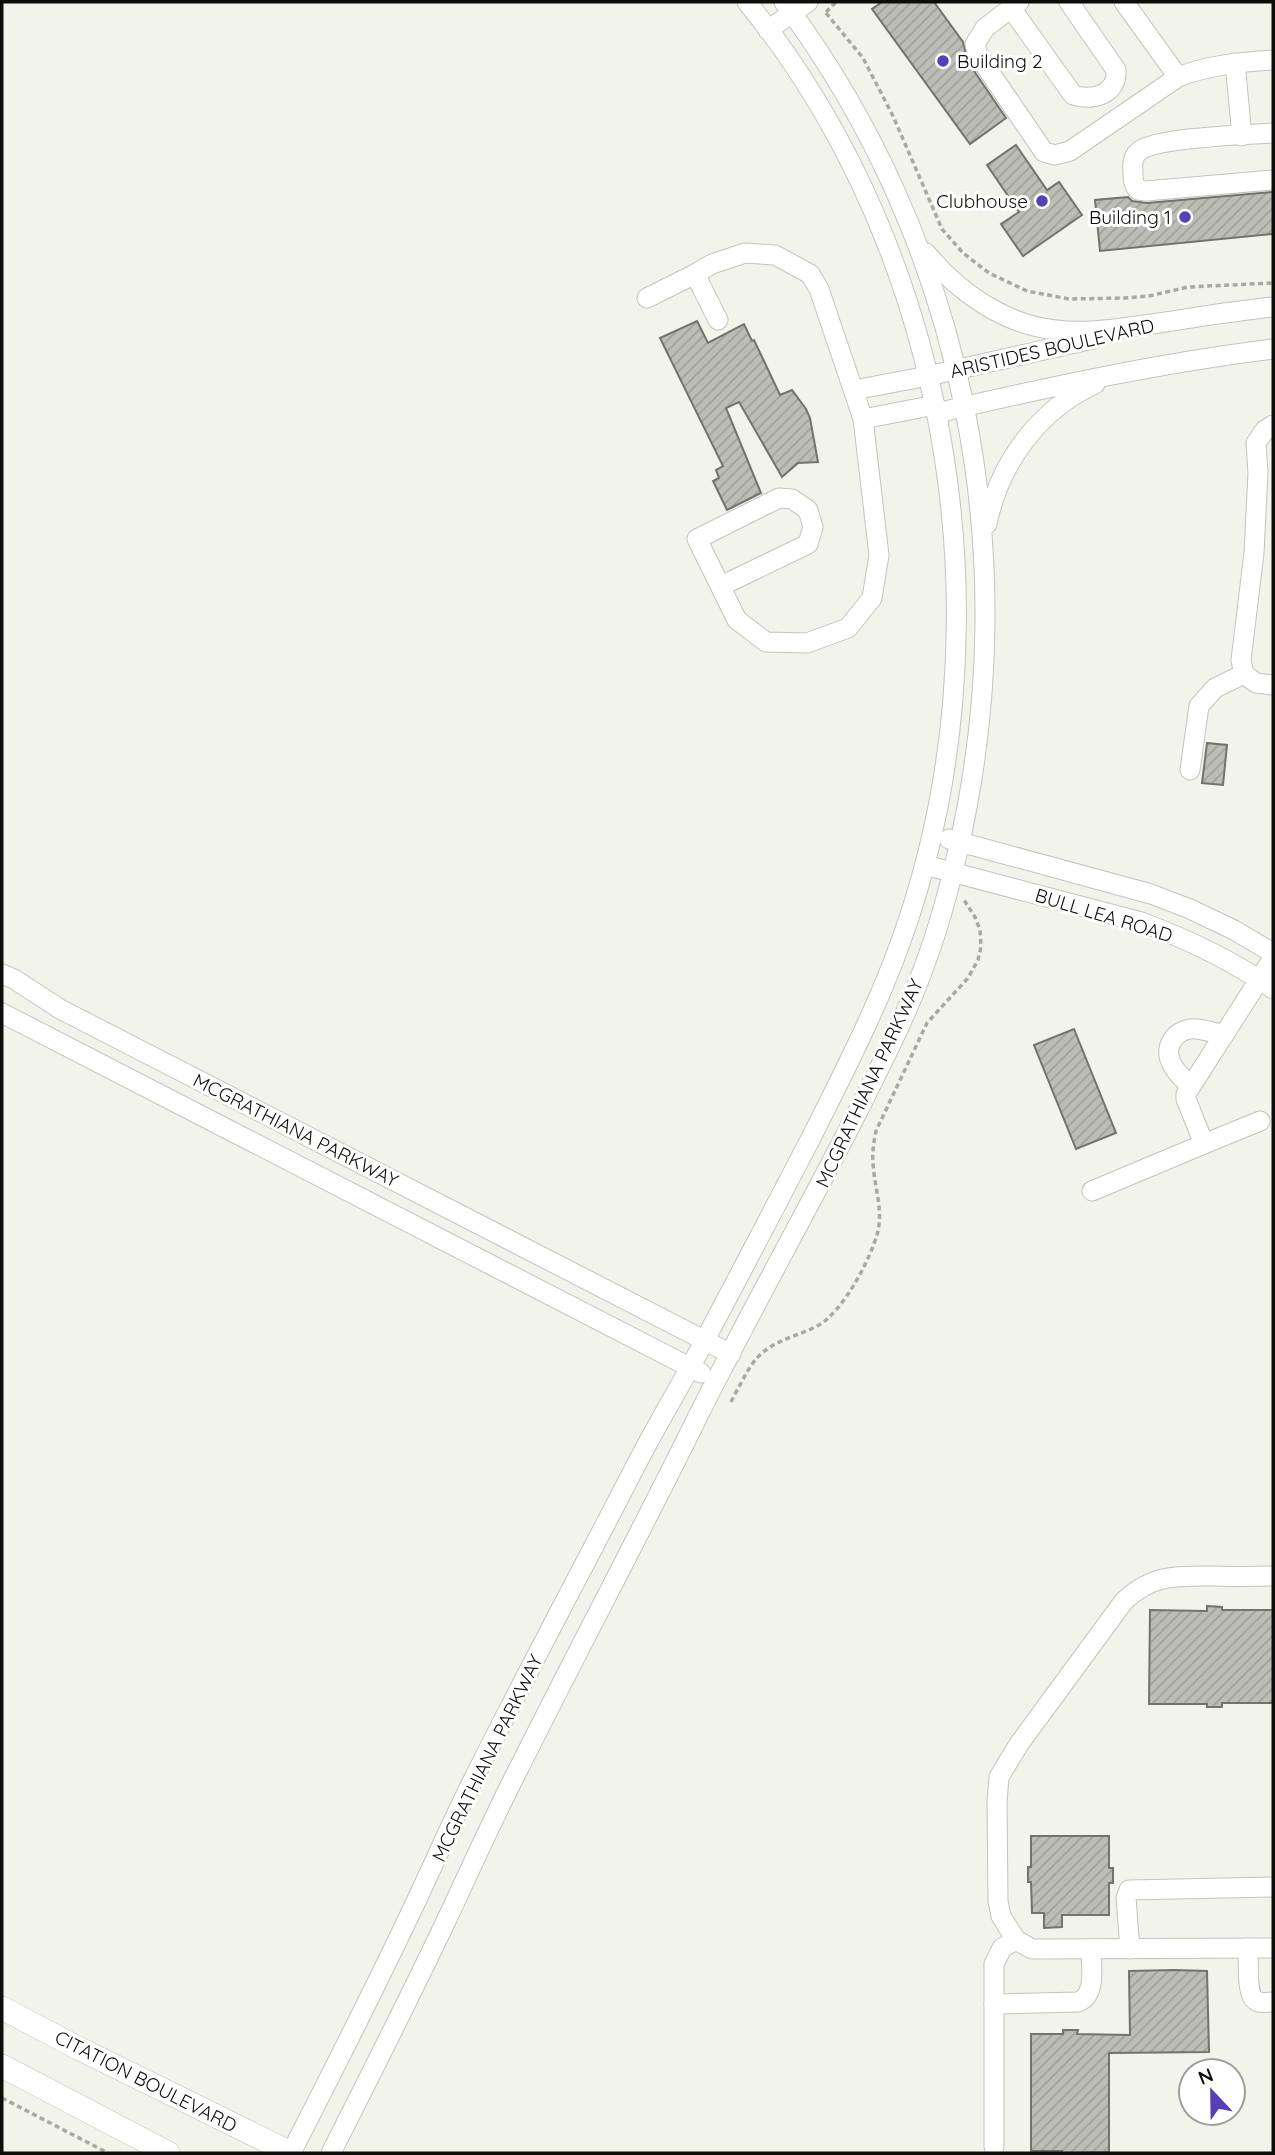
<svg xmlns="http://www.w3.org/2000/svg" width="1275" height="2155" font-family="Quicksand,sans-serif">
<style>
.building{fill:url(#building-hatch);stroke:#72736d;stroke-width:2}
.lines{fill:none;stroke-linecap:round;stroke-linejoin:round}
.minor-casing{stroke:#c2c4bd;stroke-width:21}
.major-casing{stroke:#c2c4bd;stroke-width:24}
.path{stroke:#a7a9a2;stroke-width:3.5;stroke-dasharray:5 3.5;stroke-linecap:butt}
.minor{stroke:#fff;stroke-width:19}
.major{stroke:#fff;stroke-width:23}
.poi-dot{fill:#563fb7;stroke:#fff;stroke-width:2.5}
.labels{text-anchor:middle;stroke-width:6;stroke-linejoin:round;paint-order:stroke}
.poi-label{font-size:19px;fill:#0d0e0b;stroke:#fff;text-anchor:end}
.street-label{font-size:19px;fill:#0d0e0b;stroke:#fff}
</style>
<defs>
<pattern id="building-hatch" width="6" height="6" patternUnits="userSpaceOnUse" patternTransform="scale(1.75)"><rect width="6" height="6" fill="#bbbdb6"/><path d="M-1 1l2-2M0 6l6-6M5 7l2-2" fill="none" stroke="#a0a19b"/></pattern>
</defs>
<rect width="100%" height="100%" fill="#f2f4ec"/>
<!-- building -->
<g class="building">
<polygon points="882,2 934,2 963,42 968,62 1006,118 970,144 872,9"/>
<polygon points="1016,145 1047,190 1059,182 1082,215 1023,256 1001,224 1019,212 987,165"/>
<polygon points="1273,192 1273,234 1100,251 1095,200 1128,197 1132,201 1147,203"/>
<polygon points="697,321 708,343 744,324 752,341 754,340 780,395 792,390 806,409 810,418 818,462 798,463 782,477 739,402 726,408 761,493 727,510 713,481 719,478 716,470 723,466 660,338"/>
<polygon points="1207,743 1227,745 1223,785 1202,783"/>
<polygon points="1074,1029 1116,1133 1076,1149 1034,1045"/>
<polygon points="1207,1606 1222,1607 1222,1610 1273,1610 1273,1703 1222,1703 1222,1707 1207,1707 1207,1704 1149,1704 1150,1610 1207,1611"/>
<polygon points="1031,1836 1109,1836 1109,1868 1113,1868 1113,1883 1109,1883 1109,1915 1062,1915 1062,1927 1044,1928 1044,1913 1032,1913 1031,1882 1028,1882 1028,1867 1031,1867"/>
<polygon points="1174,1970 1207,1971 1209,2052 1109,2053 1109,2152 1062,2153 1062,2151 1031,2151 1031,2034 1063,2034 1063,2030 1078,2030 1077,2034 1130,2035 1129,1971"/>
</g>
<g class="lines">
<!-- minor casing -->
<g class="minor-casing">
<g id="minor">
<polyline points="1019,2 985,28 975,44 978,55 1044,152 1055,155 1070,151 1178,77"/>
<path d="M1124,2L1178,77C1209,65 1241,62 1273,60"/>
<path d="M1011,8L1073,95C1092,101 1118,95 1116,70L1069,2"/>
<polyline points="768,30 808,2"/>
<polyline points="1235,63 1242,136"/>
<path d="M1273,133C1247,135 1158,137 1139,151C1133,156 1132,163 1133,171C1133,179 1133,184 1138,190L1146,191L1273,180"/>
<path d="M926,253C958,292 1005,325 1056,330C1088,334 1120,328 1152,324C1192,318 1232,311 1273,307"/>
<polyline points="647,298 695,274"/>
<polyline points="718,320 695,274 712,264 745,253 775,255 810,274 819,289 863,419 879,555 872,598 848,628 807,643 766,642 737,620 697,539 779,498 792,499 808,510 813,527 808,544 721,586"/>
<polyline points="854,390 928,376 1093,339"/>
<path d="M937,413C1048,387 1160,363 1273,349"/>
<polyline points="863,419 935,405"/>
<polyline points="1273,425 1265,430 1256,443 1258,473 1254,553 1241,660 1244,674 1256,683 1273,685"/>
<path d="M987,524C999,464 1038,410 1095,384"/>
<polyline points="1190,770 1199,706 1215,688 1244,674"/>
<polyline points="949,839 1151,894 1190,909 1234,930 1273,953"/>
<path d="M925,865L1141,922C1187,939 1233,961 1273,989"/>
<polyline points="2,974 14,979 60,1009 731,1354"/>
<polyline points="2,1013 701,1373"/>
<path d="M1190,1086C1183,1078 1173,1070 1170,1060C1164,1042 1180,1027 1197,1029C1206,1030 1215,1033 1224,1035"/>
<polyline points="1204,1144 1260,1121"/>
<polyline points="1092,1191 1204,1144 1186,1099 1186,1094 1273,958"/>
<path d="M1273,1576C1255,1576 1236,1577 1217,1576C1179,1576 1154,1573 1124,1601L1019,1744L999,1777L997,1802L998,1901L1001,1916L1016,1940L1032,1949L1273,1948"/>
<path d="M1248,1948C1249,1960 1246,1994 1255,2000C1260,2004 1268,2002 1273,2002"/>
<polyline points="1130,1949 1126,1898 1129,1890 1273,1887"/>
<path d="M994,2004L1078,2002C1097,1995 1091,1966 1091,1949"/>
<polyline points="994,2147 994,1964 1002,1948 1016,1940"/>
<path d="M291,2153C332,2073 373,1992 412,1910C432,1868 451,1824 472,1782C525,1676 581,1572 635,1467C653,1432 673,1398 692,1364C733,1288 773,1211 813,1134C845,1070 877,1008 901,941C1012,633 954,256 747,2"/>
<path d="M331,2153C370,2076 409,1999 446,1921C471,1868 495,1814 522,1762C580,1646 641,1532 698,1416C751,1310 809,1208 862,1103C885,1057 908,1012 925,964C939,927 949,889 958,850C1026,557 965,244 784,2"/>
</g>
</g>
<!-- major casing -->
<g class="major-casing">
<g id="major">
<polyline points="2,2008 78,2048 291,2153"/>
<polyline points="2,2066 168,2153"/>
</g>
</g>
<!-- path -->
<g class="path">
<polyline points="826,12 836,2"/>
<polyline points="826,13 863,58 893,116 942,229 963,253 989,273 1027,291 1069,299 1126,298 1149,296 1188,287 1273,283"/>
<path d="M735,1394C742,1382 748,1368 757,1358C773,1340 799,1336 819,1325C843,1311 871,1259 878,1231C883,1207 874,1187 873,1162C872,1152 874,1141 876,1131L927,1023L968,978L978,960L981,947L980,930L975,917L964,900"/>
<polyline points="731,1402 735,1394"/>
<polyline points="2,2098 108,2153"/>
</g>
<!-- minor -->
<use href="#minor" class="minor"/>
<!-- major -->
<use href="#major" class="major"/>
</g>
<!-- markers -->
<g class="poi-dot">
<circle cx="943" cy="61" r="7"/>
<circle cx="1042" cy="201" r="7"/>
<circle cx="1185" cy="217" r="7"/>
</g>
<g class="labels">
<!-- poi labels -->
<g class="poi-label">
<text x="957" y="68" text-anchor="start">Building 2</text>
<text x="1028" y="208">Clubhouse</text>
<text x="1171" y="224">Building 1</text>
</g>
<!-- street labels -->
<g class="street-label">
<text transform="translate(1052 348) rotate(-13)" y="7">ARISTIDES BOULEVARD</text>
<text transform="translate(1104 915) rotate(17)" y="7">BULL LEA ROAD</text>
<text transform="translate(869 1083) rotate(-65)" y="7">MCGRATHIANA PARKWAY</text>
<text transform="translate(296 1130) rotate(27)" y="7">MCGRATHIANA PARKWAY</text>
<text transform="translate(487 1758) rotate(-64)" y="7">MCGRATHIANA PARKWAY</text>
<text transform="translate(146 2081) rotate(27)" y="7">CITATION BOULEVARD</text>
</g>
</g>
<!-- border -->
<rect width="1275" height="2155" fill="none" stroke="#0d0e0b" stroke-width="7"/>
<!-- north arrow -->
<g transform="translate(1212 2092) rotate(338)"><circle r="33" fill="#ffffff" stroke="#9e9f9d" stroke-width="2"/>
<path d="M0-5L12 26L0 18L-12 26Z" fill="#563fb7"/>
<text y="-10" font-size="19" font-weight="bold" text-anchor="middle" fill="#0d0e0b">N</text>
</g>
</svg>
